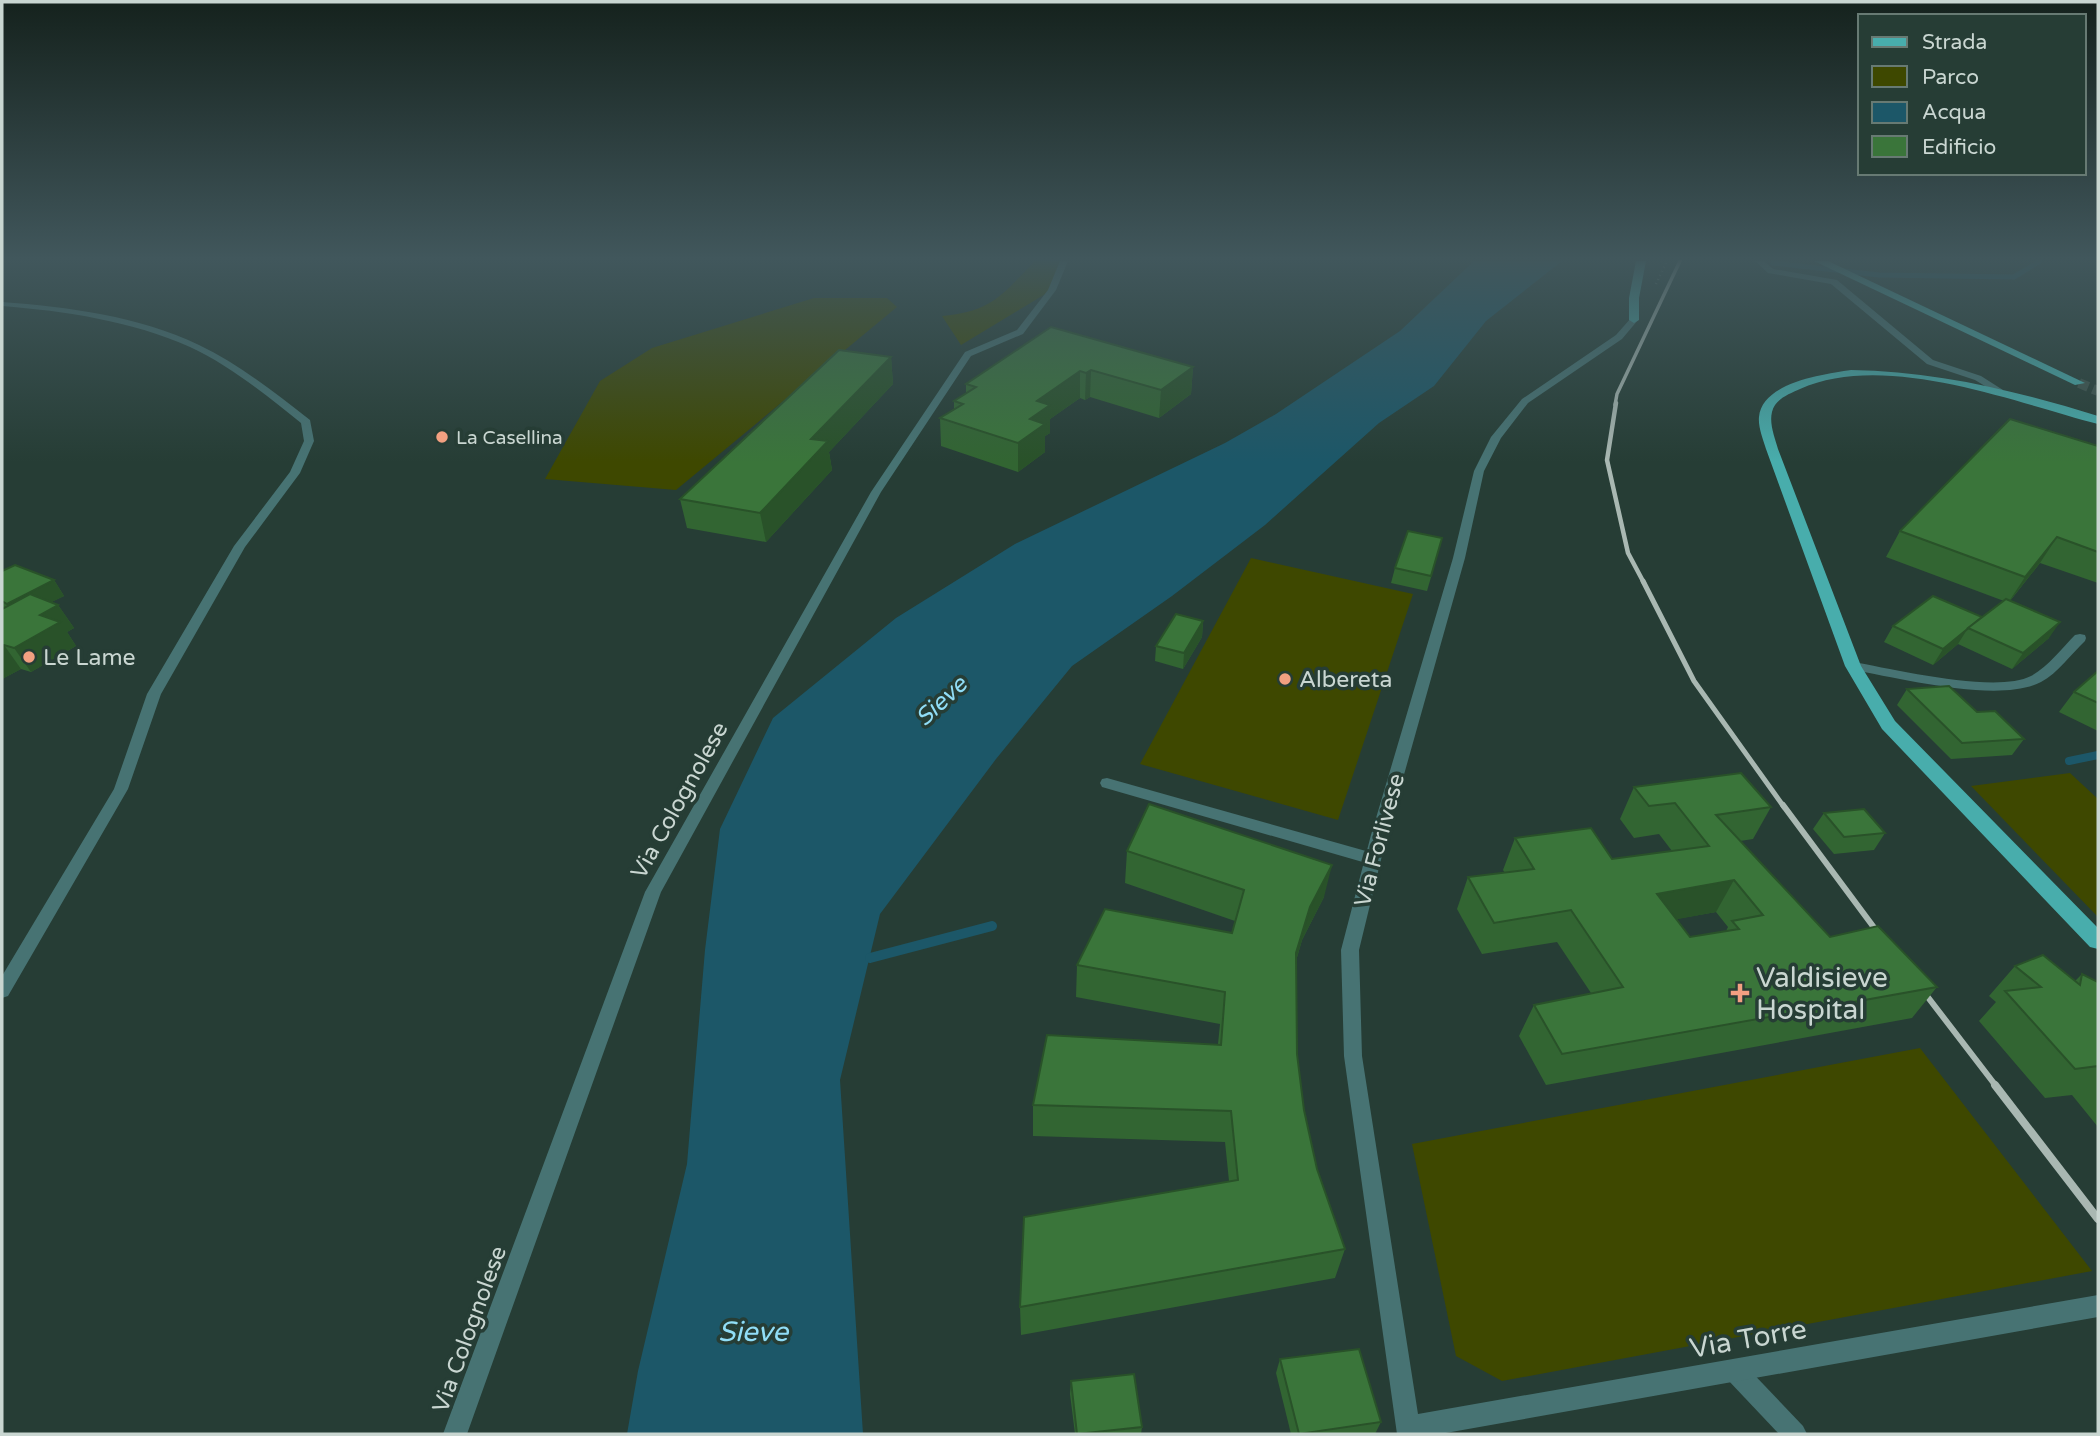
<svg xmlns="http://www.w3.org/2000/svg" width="2100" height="1436" font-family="'Varela Round',sans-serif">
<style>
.green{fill:#3e4800}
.water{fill:#1c5768}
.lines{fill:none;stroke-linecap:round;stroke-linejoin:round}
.stream-far2{stroke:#1c5768;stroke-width:5}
.stream-far1{stroke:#1c5768;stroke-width:8}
.stream{stroke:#1c5768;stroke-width:10}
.primary-tunnel{stroke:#3e544c;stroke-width:10;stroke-dasharray:10 5;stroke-linecap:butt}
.path{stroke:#63766f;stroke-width:2.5;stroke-dasharray:1 3.5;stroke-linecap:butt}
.service{fill:#477373;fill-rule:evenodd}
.minor{fill:#477373;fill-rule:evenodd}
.tertiary{fill:#477373;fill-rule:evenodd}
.primary{fill:#48adac;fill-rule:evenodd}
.rail-far4{stroke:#a9b8b2;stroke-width:3.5}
.rail-far3{stroke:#a9b8b2;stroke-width:4.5}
.rail-far2{stroke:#a9b8b2;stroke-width:5}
.rail-far1{stroke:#a9b8b2;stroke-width:6}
.rail{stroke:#a9b8b2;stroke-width:8}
.wall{fill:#326532;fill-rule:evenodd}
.shaded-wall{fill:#295229}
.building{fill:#3a753a;stroke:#295229;stroke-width:2;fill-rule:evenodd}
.poi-dot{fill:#f2a081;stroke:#263d35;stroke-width:2.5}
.labels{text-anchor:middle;stroke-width:7;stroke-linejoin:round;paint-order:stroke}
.far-poi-label{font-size:19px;fill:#c9d6d1;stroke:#263d35;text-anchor:start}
.poi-label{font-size:23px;fill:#c9d6d1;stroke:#263d35;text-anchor:start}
.street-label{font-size:23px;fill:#c9d6d1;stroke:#263d35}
.water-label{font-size:24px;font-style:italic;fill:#90ddf6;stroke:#263d35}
.near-poi-label{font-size:28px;fill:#c9d6d1;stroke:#263d35;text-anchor:start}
.near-water-label{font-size:28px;font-style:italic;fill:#90ddf6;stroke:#263d35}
.near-street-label{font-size:28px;fill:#c9d6d1;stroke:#263d35}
</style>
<rect width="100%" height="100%" fill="#263d35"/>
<!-- green -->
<g class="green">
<path d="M1035,261H1064L1052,290L961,345L942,316C992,311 1001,296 1035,261Z"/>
<polygon points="814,298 887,298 897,307 676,490 545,479 600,381 652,348"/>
<polygon points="1251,558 1413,594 1338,820 1140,764"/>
<polygon points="2070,773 2098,799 2098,917 1971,786"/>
<polygon points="1920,1048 2092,1271 1502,1381 1456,1356 1412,1144"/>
</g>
<!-- water -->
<polygon class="water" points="1474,261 1562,261 1486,321 1434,386 1379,423 1265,525 1172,596 1072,666 996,759 880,914 840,1080 863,1434 627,1434 638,1371 687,1164 705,950 720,829 773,718 896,618 1015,544 1225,443 1276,414 1400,331"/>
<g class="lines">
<!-- stream-far2 -->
<polyline class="stream-far2" points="1773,263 1879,275 2014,277 2040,261"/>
<!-- stream-far1 -->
<polyline class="stream-far1" points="2069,761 2098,755"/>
<!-- stream -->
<polyline class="stream" points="870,958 992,926"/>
<!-- primary-tunnel -->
<polyline class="primary-tunnel" points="2079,383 2098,391"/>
<!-- path -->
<polyline class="path" points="1656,284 1667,261"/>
<!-- service -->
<polygon class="service" points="1755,261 1764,261 1773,269 1837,280 1933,360 1981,376 2003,390 1995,392 1975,380 1927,364 1831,284 1768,273"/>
<!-- minor -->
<g class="minor">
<polygon points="1060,261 1068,261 1056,290 1023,334 971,356 881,492 661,892 467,1434 443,1434 645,892 871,492 965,352 1017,330 1048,290"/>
<path d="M2,302C68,307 139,316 199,345C239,364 275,393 310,420L314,441L300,473L245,547L161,694L128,789L8,996L2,998V976L114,789L147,694L234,546L290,472L304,441L301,423C267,396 231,366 190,347C132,321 65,311 2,306Z"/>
<path d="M2080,634L2085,635L2086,638L2085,641C2071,654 2058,673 2041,682C1999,704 1900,678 1853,670L1846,666L1853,662C1894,669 1996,694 2031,676C2048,667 2062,648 2075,635Z"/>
<polygon points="1107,778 1373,853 1379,855 1381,859 1379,863 1373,865 1102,787 1100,783 1102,779"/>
<polygon points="1735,1360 1743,1363 1803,1426 1807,1434 1779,1434 1727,1379 1724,1371 1727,1363"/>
</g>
<!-- tertiary -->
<polygon class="tertiary" points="1631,318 1638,320 1622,339 1528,403 1501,438 1484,471 1465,558 1387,835 1359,950 1362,1056 1418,1414 2098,1295 2098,1317 1440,1434 1397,1434 1344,1056 1341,950 1371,835 1453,558 1474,471 1491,437 1522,399 1616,335"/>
<!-- primary -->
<g class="primary">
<polygon points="1636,261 1646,261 1639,298 1639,320 1634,323 1629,320 1629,298"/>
<polygon points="1814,261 1828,261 2085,383 2075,385"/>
<path d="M1851,370C1936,371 2017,391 2098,416V424C2013,402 1885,351 1800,389C1789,394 1775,399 1772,412C1769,424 1775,438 1778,449L1861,666L1895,721L2098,928V949L2090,947L1882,729L1845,666L1766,449C1763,439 1758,427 1759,417C1762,382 1825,374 1851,370Z"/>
</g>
<!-- rail-far4 -->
<polyline class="rail-far4" points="1615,405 1617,394 1680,261"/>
<!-- rail-far3 -->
<polyline class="rail-far3" points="1616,403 1607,460 1628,553 1644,583"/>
<!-- rail-far2 -->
<polyline class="rail-far2" points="1643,581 1694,681 1784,807"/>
<!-- rail-far1 -->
<g class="rail-far1">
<polyline points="1783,805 1884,941"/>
<polyline points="1917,983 1996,1086"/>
</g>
<!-- rail -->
<polyline class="rail" points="1995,1085 2098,1219"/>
</g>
<!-- wall -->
<g class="wall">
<polygon points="1051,327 1193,367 1191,394 1159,418 1090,397 1085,400 1080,398 1050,419 1050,433 1045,436 1045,452 1018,472 941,446 940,418 954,409 954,401 966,393 966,384"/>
<polygon points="891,357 893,384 829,452 832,470 766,542 687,528 680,499"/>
<polygon points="2098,446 2098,583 2040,563 2010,601 2049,638 2012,669 1958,644 1933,665 1884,642 1893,626 1982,617 2004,601 1886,557 1900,531"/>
<polygon points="1438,553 1427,591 1391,583 1395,568"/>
<polygon points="2,571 54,580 64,596 51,602 58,605 74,628 67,632 76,646 31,672 21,669 2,679"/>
<polygon points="1203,621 1202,637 1183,669 1155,661 1156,646"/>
<polygon points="2098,671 2098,731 2059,712 2074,692"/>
<polygon points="1907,689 2024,739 2012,755 1951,759 1897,705"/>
<path d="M1634,787L1771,807L1753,839L1740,841L1830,937L1937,987L1912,1018L1546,1085L1519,1036L1534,1005L1591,993L1557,942L1482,954L1457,909L1468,877L1505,873L1503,870L1515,838L1612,859L1672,851L1659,834L1634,838L1620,819ZM1716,912L1728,927L1726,931L1690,937L1676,919Z"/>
<polygon points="1824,813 1885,833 1874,850 1834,854 1813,829"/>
<polygon points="1127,851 1324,897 1302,940 1296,961 1297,1054 1304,1110 1317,1169 1345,1249 1335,1278 1021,1335 1020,1307 1229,1181 1225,1142 1033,1136 1033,1105 1218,1044 1220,1024 1076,997 1077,965 1232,933 1235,921 1125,883"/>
<polygon points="2015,966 2075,981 2082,974 2098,982 2098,1127 2072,1095 2045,1098 1979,1021 1996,1002 1989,996"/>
<polygon points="1280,1359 1381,1422 1375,1434 1291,1434 1276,1373"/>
<polygon points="1071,1381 1142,1427 1141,1434 1075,1434 1070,1394"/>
</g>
<!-- shaded-wall -->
<g class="shaded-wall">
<polygon points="891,357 893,384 829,452 832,470 766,542 760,513 811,439"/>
<polygon points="1193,367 1191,394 1159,418 1161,390"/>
<polygon points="1091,370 1090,397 1085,400 1086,373"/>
<polygon points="1080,371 1080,398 1050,419 1050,433 1045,436 1045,452 1018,472 1018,443 1030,419 1037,401"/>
<polygon points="2057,537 2040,563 2008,603 2025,577"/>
<polygon points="54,580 64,596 18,619 7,604"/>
<polygon points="58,605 74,628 67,632 76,646 31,672 14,648 40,615"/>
<polygon points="1982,617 1968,628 1958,644 1933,665 1943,649"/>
<polygon points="1203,621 1202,637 1183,669 1184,653"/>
<polygon points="2060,622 2049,638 2012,669 2023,653"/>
<polygon points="4,645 21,669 2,679 2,646"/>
<polygon points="1332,865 1324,897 1302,940 1289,985 1296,953 1310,907"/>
<polygon points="1734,880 1716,912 1641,926 1657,894"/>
</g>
<!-- building -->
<g class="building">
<polygon points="1051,327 1193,367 1161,390 1091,370 1086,373 1080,371 1037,401 1050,405 1030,419 1045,424 1018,443 940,418 963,404 954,401 976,387 966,384"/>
<polygon points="839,350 891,357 811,439 828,441 760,513 680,499"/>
<polygon points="2010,419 2098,446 2098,552 2057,537 2025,577 1900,531"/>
<polygon points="1408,531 1442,538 1431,576 1395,568"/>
<polygon points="15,565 54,580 7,604 2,601 2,571"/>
<polygon points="30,594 58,605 40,615 60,622 14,648 4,645 2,646 2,609"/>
<polygon points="1933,596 1982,617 1943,649 1893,626"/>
<polygon points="2006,599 2060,622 2023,653 1968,628"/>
<polygon points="1176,614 1203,621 1184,653 1156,646"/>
<polygon points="2098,671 2098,703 2074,692"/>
<polygon points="1949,686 1977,712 1995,711 2024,739 1962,743 1907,689"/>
<path d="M1741,773L1771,807L1716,815L1830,937L1878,926L1937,987L1562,1054L1534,1005L1623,987L1571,910L1494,923L1468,877L1534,869L1515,838L1591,828L1612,859L1709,846L1675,803L1649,806L1634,787ZM1734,880L1763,915L1732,921L1739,929L1690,937L1657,894Z"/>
<polygon points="1149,804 1332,865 1310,907 1296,953 1297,1054 1304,1110 1317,1169 1345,1249 1020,1307 1024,1217 1238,1180 1231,1111 1033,1105 1047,1035 1221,1045 1225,992 1077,965 1105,909 1232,933 1244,890 1127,851"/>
<polygon points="1864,809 1885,833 1844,837 1824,813"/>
<polygon points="2043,955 2080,985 2082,974 2098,982 2098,1066 2075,1069 2005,991 2041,987 2015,966"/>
<polygon points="1359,1349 1381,1422 1299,1434 1280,1359"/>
<polygon points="1134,1374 1142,1427 1077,1434 1071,1381"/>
</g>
<!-- sky -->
<linearGradient id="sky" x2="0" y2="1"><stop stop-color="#15221d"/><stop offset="0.56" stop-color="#41575c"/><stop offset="1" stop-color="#41575c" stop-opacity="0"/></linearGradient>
<rect width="2100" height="462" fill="url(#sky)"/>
<!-- markers -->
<g class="poi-dot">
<circle cx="442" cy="437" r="7"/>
<circle cx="29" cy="657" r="7"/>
<circle cx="1285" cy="679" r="7"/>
<path d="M1736.5 982.5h7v7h7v7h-7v7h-7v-7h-7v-7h7z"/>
</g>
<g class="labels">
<!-- far-poi labels -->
<g class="far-poi-label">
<text x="456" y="444">La Casellina</text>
</g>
<!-- poi labels -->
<g class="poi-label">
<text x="43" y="665">Le Lame</text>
<text x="1299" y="687">Albereta</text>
</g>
<!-- street labels -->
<g class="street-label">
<text transform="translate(679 800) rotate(-61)" y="8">Via Colognolese</text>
<text transform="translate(1379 840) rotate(-75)" y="8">Via Forlivese</text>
<text transform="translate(469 1329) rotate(-70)" y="8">Via Colognolese</text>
</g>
<!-- water labels -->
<g class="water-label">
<text transform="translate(941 701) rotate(-43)" y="8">Sieve</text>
</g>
<!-- near-poi labels -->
<g class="near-poi-label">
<text x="1756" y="987">Valdisieve<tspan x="1756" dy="32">Hospital</tspan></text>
</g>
<!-- near-water labels -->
<g class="near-water-label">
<text x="753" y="1341">Sieve</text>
</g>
<!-- near-street labels -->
<g class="near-street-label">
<text transform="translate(1748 1338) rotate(-10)" y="10">Via Torre</text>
</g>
</g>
<!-- border -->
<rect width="2100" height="1436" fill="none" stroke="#c9d6d1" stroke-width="7"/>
<!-- legend -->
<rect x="1858" y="14" width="228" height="161" fill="#263d35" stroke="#677a73" stroke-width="2"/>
<rect x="1872" y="37" width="35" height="10" fill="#48adac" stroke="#677a73" stroke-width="2"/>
<text x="1922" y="49" font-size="21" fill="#c9d6d1">Strada</text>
<rect x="1872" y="66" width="35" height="21" fill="#3e4800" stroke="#677a73" stroke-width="2"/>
<text x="1922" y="84" font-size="21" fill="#c9d6d1">Parco</text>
<rect x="1872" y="102" width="35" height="21" fill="#1c5768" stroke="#677a73" stroke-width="2"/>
<text x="1922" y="119" font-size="21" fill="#c9d6d1">Acqua</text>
<rect x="1872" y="136" width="35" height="21" fill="#3a753a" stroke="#677a73" stroke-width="2"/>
<text x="1922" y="154" font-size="21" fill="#c9d6d1">Edificio</text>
</svg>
